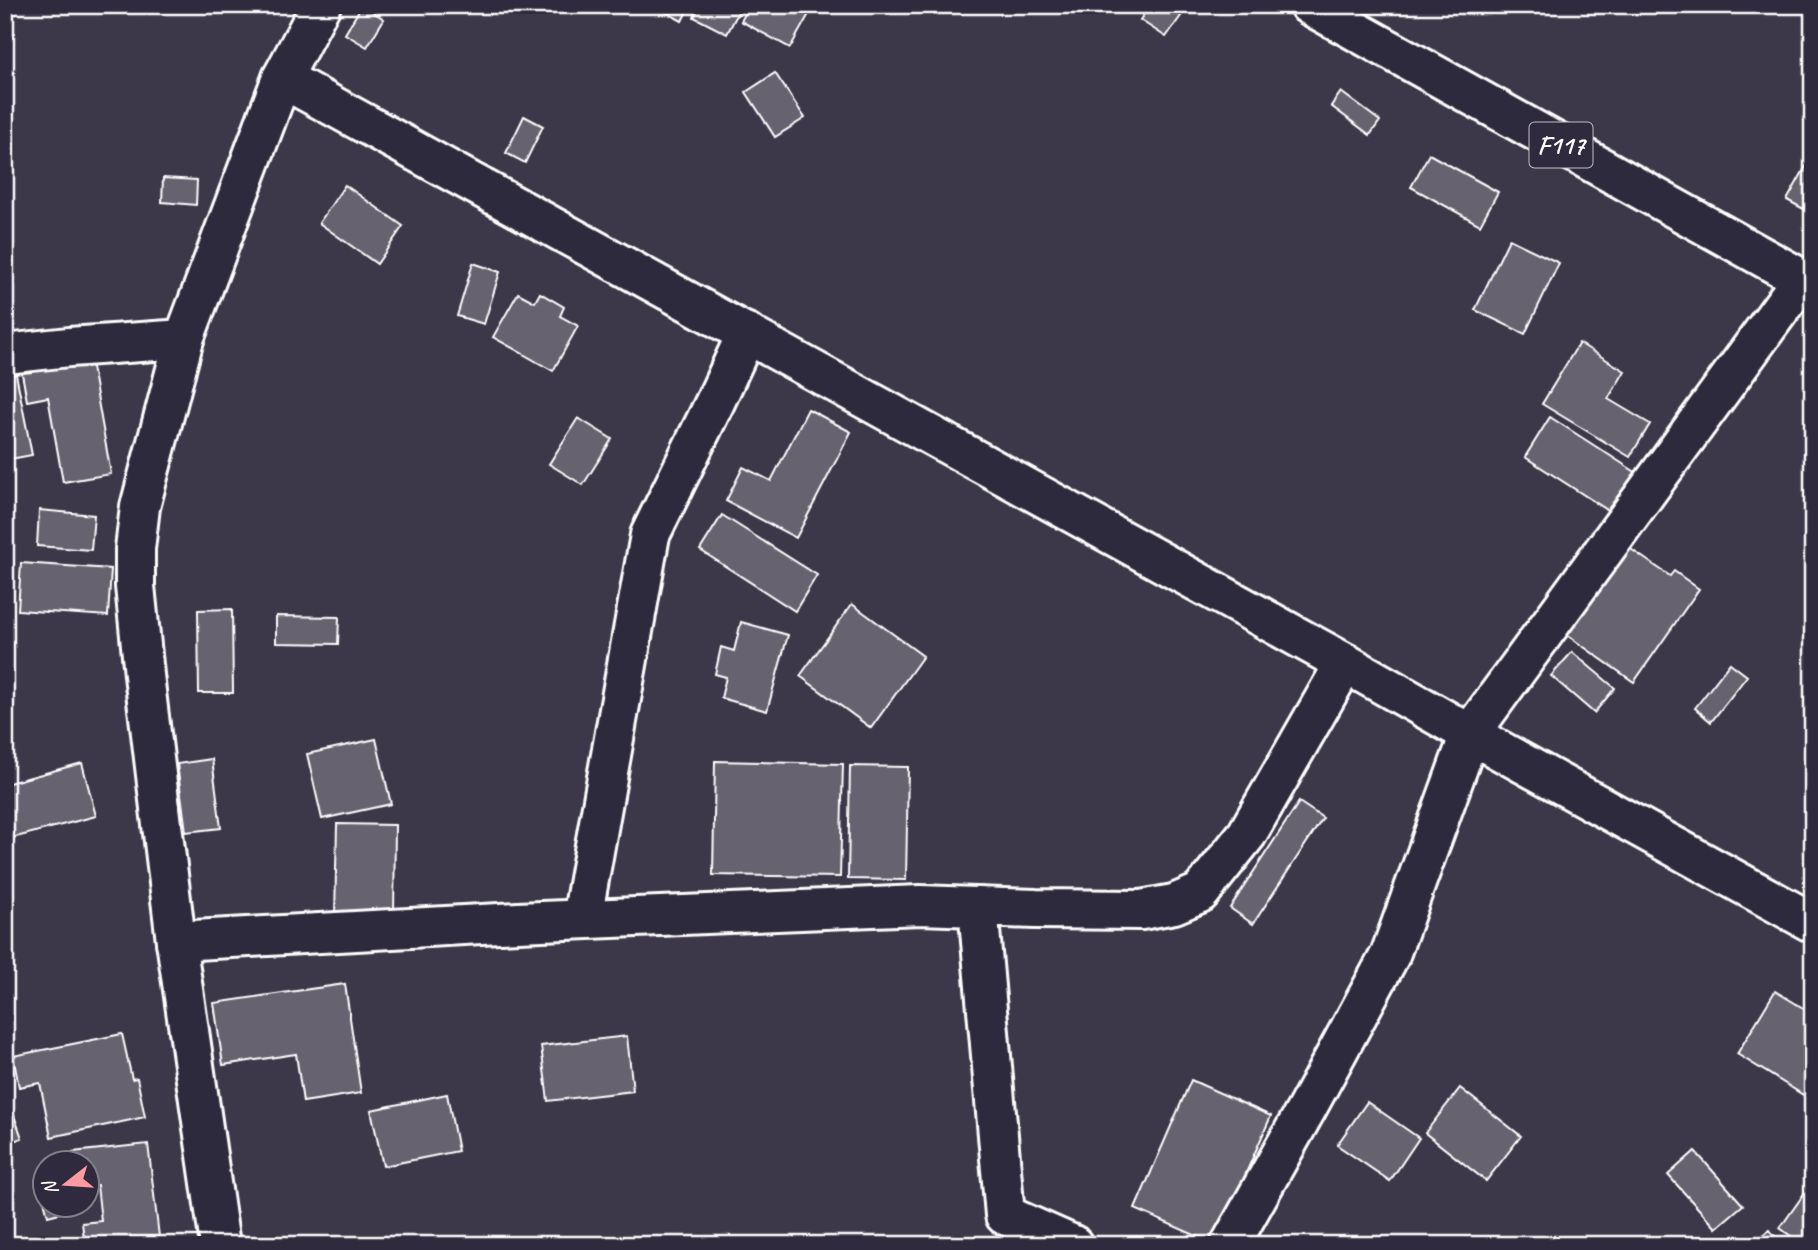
<svg xmlns="http://www.w3.org/2000/svg" width="1818" height="1250" font-family="Caveat,sans-serif">
<style>
.building{fill:#666270;stroke:#fff;stroke-width:2}
.lines{fill:none;stroke-linecap:round;stroke-linejoin:round}
.minor-casing{stroke:#fff;stroke-width:44}
.major-casing{stroke:#fff;stroke-width:44}
.minor{stroke:#2f2a3d;stroke-width:38}
.major{stroke:#2f2a3d;stroke-width:38}
.labels{text-anchor:middle;stroke-width:5;stroke-linejoin:round;paint-order:stroke}
.shield{fill:#2f2a3d;stroke:#c1bfc5;stroke-width:2}
.shield-label{font-size:26px;font-weight:bold;fill:#fff}
</style>
<rect width="100%" height="100%" fill="#3c3749"/>
<filter id="ink" filterUnits="userSpaceOnUse"><feTurbulence type="fractalNoise" baseFrequency=".0143" numOctaves="2"/><feDisplacementMap in="SourceGraphic" scale="14" xChannelSelector="R" yChannelSelector="G"/><feConvolveMatrix kernelMatrix="1 2 1 2 8 2 1 2 1" color-interpolation-filters="sRGB"/></filter>
<g filter="url(#ink)">
<!-- building -->
<g class="building">
<polygon points="362,5 384,19 367,47 345,34"/>
<polygon points="653,5 690,5 682,21"/>
<polygon points="700,5 742,5 727,34 694,17"/>
<polygon points="750,5 814,5 790,48 741,21"/>
<polygon points="1150,5 1166,5 1181,16 1166,37 1140,20"/>
<polygon points="775,73 805,118 775,137 746,92"/>
<polygon points="1341,92 1380,121 1370,135 1331,106"/>
<polygon points="524,116 543,126 525,163 506,153"/>
<polygon points="1429,154 1498,192 1480,225 1411,187"/>
<polygon points="1809,161 1813,163 1813,214 1787,200"/>
<polygon points="163,178 197,180 196,205 162,202"/>
<polygon points="345,185 403,226 377,264 319,223"/>
<polygon points="1509,239 1559,263 1525,334 1475,310"/>
<polygon points="473,263 500,272 484,324 457,316"/>
<polygon points="518,293 535,302 540,293 564,307 560,316 578,326 553,371 493,337"/>
<polygon points="1579,343 1625,371 1608,399 1650,424 1630,457 1542,404"/>
<polygon points="90,356 111,474 63,482 48,397 27,401 21,368"/>
<polygon points="16,374 32,455 5,460 5,376"/>
<polygon points="808,409 851,432 796,538 726,501 743,467 771,481"/>
<polygon points="1550,417 1637,473 1612,513 1525,457"/>
<polygon points="578,418 612,439 583,485 549,464"/>
<polygon points="39,510 94,515 91,550 37,546"/>
<polygon points="722,515 817,575 795,611 700,550"/>
<polygon points="1622,543 1670,576 1674,571 1699,589 1634,682 1561,631"/>
<polygon points="21,563 111,569 108,616 18,610"/>
<polygon points="852,604 923,656 871,728 800,676"/>
<polygon points="232,609 233,693 199,693 198,610"/>
<polygon points="276,616 339,617 338,644 276,643"/>
<polygon points="741,622 788,635 767,711 721,698 726,677 715,674 721,647 734,651"/>
<polygon points="1572,652 1615,688 1594,713 1551,676"/>
<polygon points="1730,663 1747,676 1711,722 1695,708"/>
<polygon points="376,739 391,804 322,819 307,754"/>
<polygon points="212,759 221,828 186,832 177,764"/>
<polygon points="715,761 843,764 840,877 713,875"/>
<polygon points="82,763 96,816 5,840 5,784"/>
<polygon points="850,766 908,767 906,880 848,879"/>
<polygon points="1299,802 1323,818 1253,924 1230,908"/>
<polygon points="337,824 395,825 394,917 335,916"/>
<polygon points="345,984 361,1093 303,1102 296,1054 223,1065 214,1003"/>
<polygon points="1775,991 1813,1014 1813,1082 1805,1096 1737,1054"/>
<polygon points="122,1034 132,1079 137,1078 145,1117 51,1137 40,1083 19,1087 13,1056"/>
<polygon points="627,1036 633,1091 548,1101 541,1046"/>
<polygon points="1191,1080 1271,1116 1215,1244 1135,1209"/>
<polygon points="1460,1088 1521,1136 1486,1181 1425,1133"/>
<polygon points="5,1090 22,1138 5,1144"/>
<polygon points="447,1094 458,1151 383,1166 371,1110"/>
<polygon points="1367,1102 1419,1138 1390,1181 1337,1145"/>
<polygon points="148,1144 160,1245 85,1245 82,1223 101,1221 97,1185 88,1186 88,1162 75,1162 73,1152"/>
<polygon points="1695,1151 1743,1205 1716,1228 1668,1175"/>
<polygon points="1813,1181 1813,1234 1805,1245 1803,1245 1780,1228"/>
<polygon points="42,1193 46,1193 46,1204 65,1204 67,1211 48,1216"/>
<polygon points="1770,1230 1781,1245 1750,1245"/>
</g>
<g class="lines">
<!-- minor casing -->
<g class="minor-casing">
<g id="minor">
<polyline points="282,78 1345,663 1470,734 1813,923"/>
<polyline points="5,354 69,347 184,339"/>
<polyline points="978,907 1005,1215 1073,1245"/>
<polyline points="582,919 650,535 715,402 747,333"/>
<polyline points="176,941 518,922 920,905 1036,909 1141,910 1174,904 1200,893 1247,834 1345,663"/>
<polyline points="220,1245 176,941 144,675 135,586 135,549 140,507 184,339 282,78 321,5"/>
<polyline points="1230,1245 1307,1108 1390,955 1470,734 1802,279"/>
</g>
</g>
<!-- major casing -->
<g class="major-casing">
<polyline id="major" points="1309,5 1813,285"/>
</g>
<!-- minor -->
<use href="#minor" class="minor"/>
<!-- major -->
<use href="#major" class="major"/>
</g>
</g>
<g class="labels">
<!-- shield labels -->
<rect class="shield" x="1529.5" y="122.5" width="63" height="45" rx="5"/>
<g class="shield-label">
<text x="1561" y="154">F117</text>
</g>
</g>
<!-- margin -->
<rect width="1818" height="1250" fill="none" stroke="#2f2a3d" stroke-width="28"/>
<rect x="14" y="14" width="1790" height="1222" fill="none" stroke="#fff" stroke-width="2.5" filter="url(#ink)"/>
<!-- north arrow -->
<g transform="translate(66 1184) rotate(253)"><circle r="33" fill="#2f2a3d" stroke="#827f8b" stroke-width="2"/>
<path d="M0-5L12 26L0 18L-12 26Z" fill="#ff9aa2"/>
<text y="-10" font-size="19" font-weight="bold" text-anchor="middle" fill="#ffffff">N</text>
</g>
</svg>
